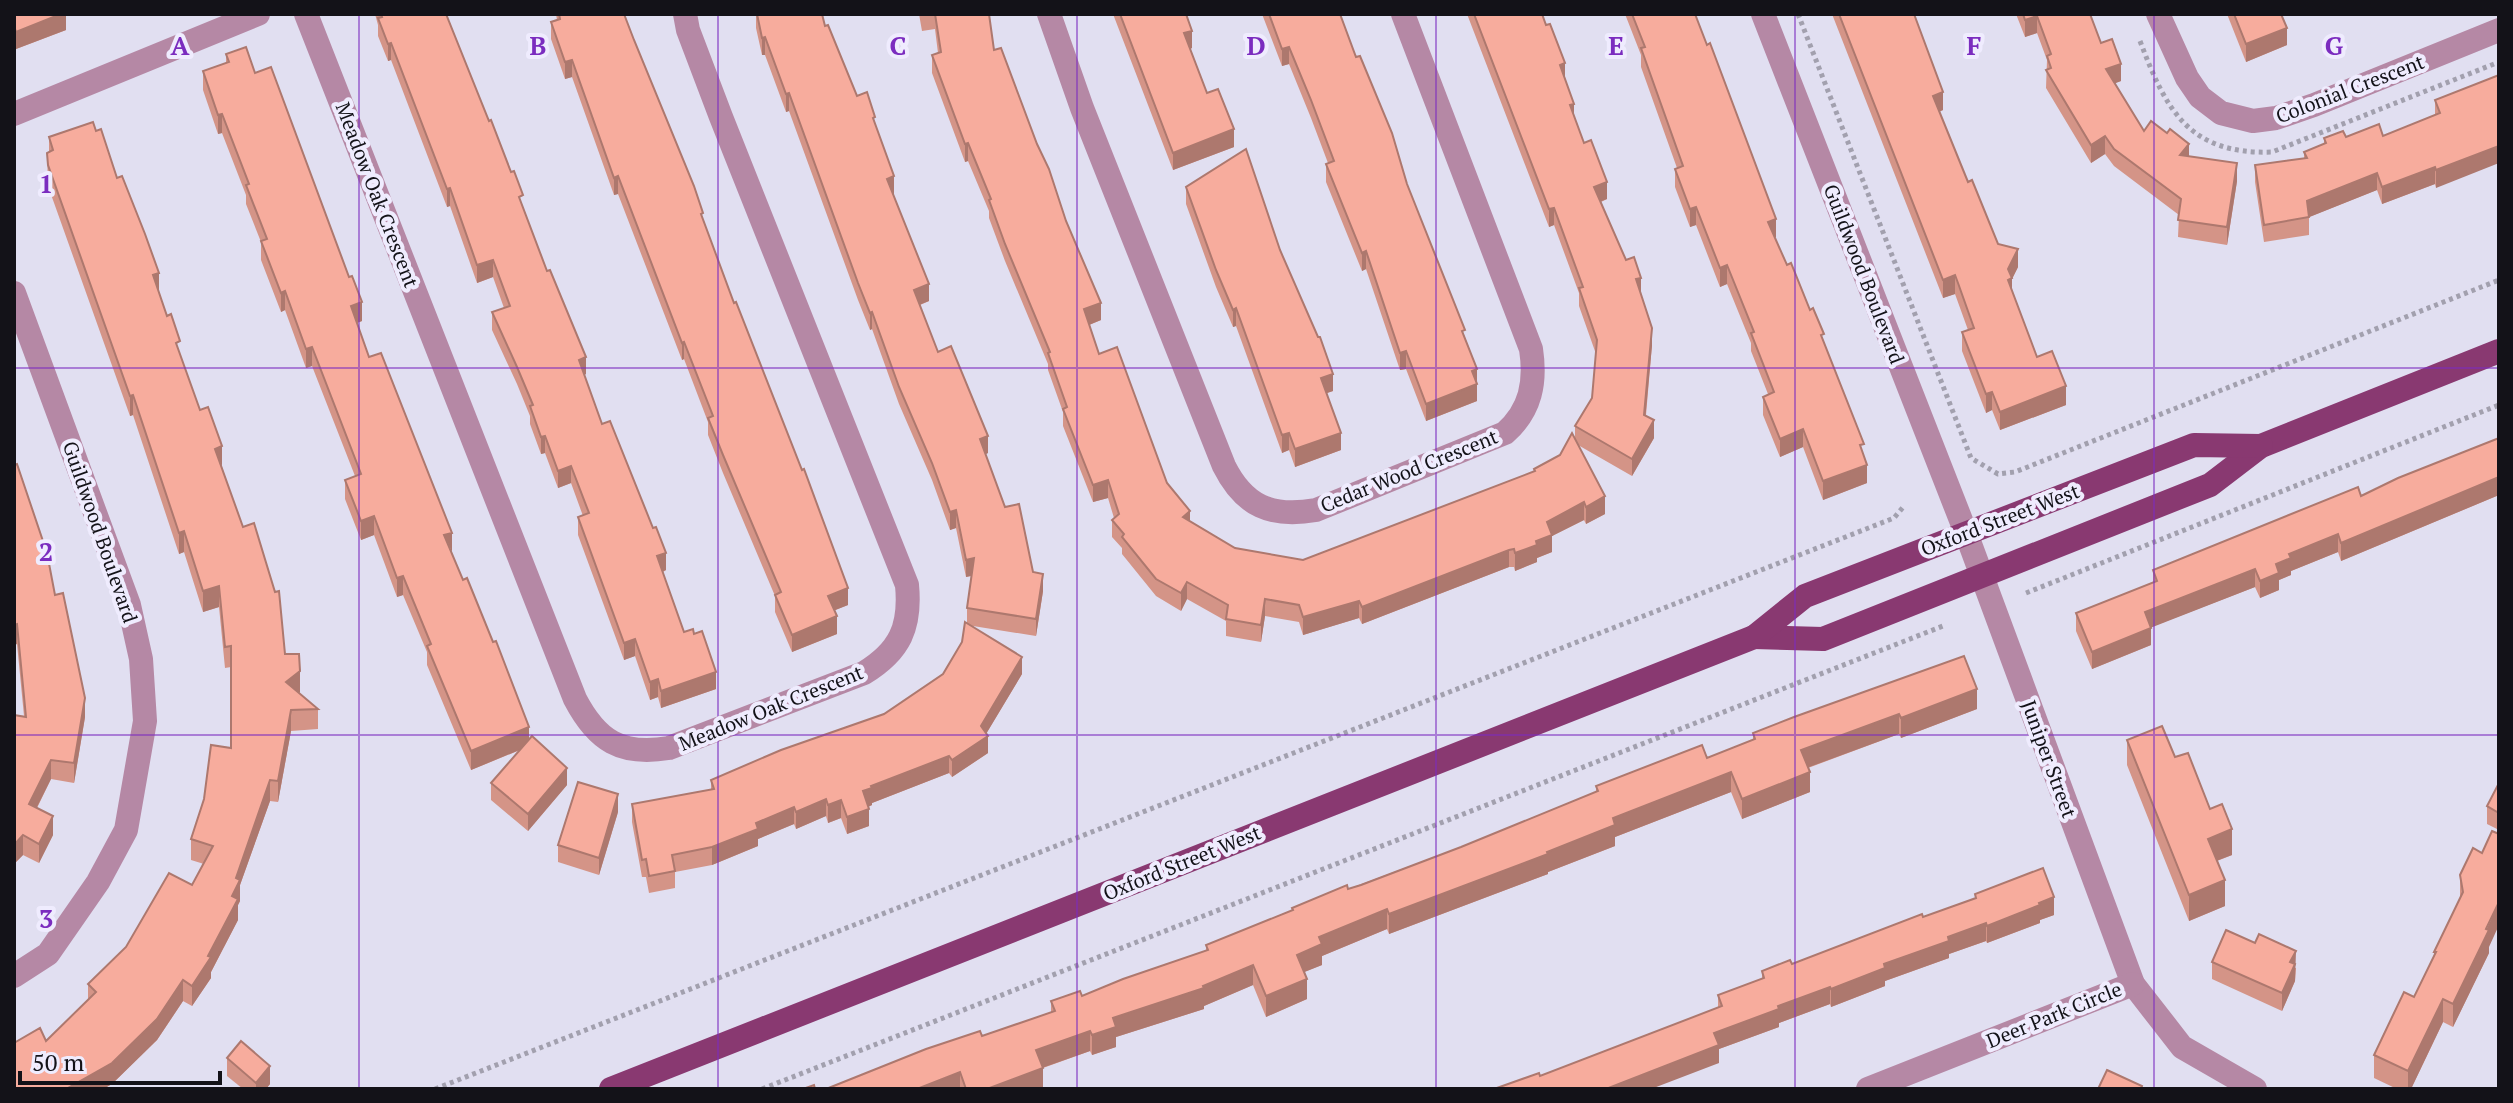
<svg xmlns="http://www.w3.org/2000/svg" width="2513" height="1103" font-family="'PT Serif',serif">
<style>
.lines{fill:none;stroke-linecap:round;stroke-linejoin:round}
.path{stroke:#a2a0ae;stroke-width:5;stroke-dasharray:4 4;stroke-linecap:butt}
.minor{stroke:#b588a5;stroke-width:24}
.major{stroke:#893971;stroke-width:24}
.wall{fill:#d49487}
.shaded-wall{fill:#ad786e}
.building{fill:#f7ac9d;stroke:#ad786e;stroke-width:2}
.grid{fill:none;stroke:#7b2cbf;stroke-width:2;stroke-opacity:0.55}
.labels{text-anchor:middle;stroke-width:8;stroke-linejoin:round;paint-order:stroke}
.street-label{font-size:20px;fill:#131218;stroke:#efecfe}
.grid-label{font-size:26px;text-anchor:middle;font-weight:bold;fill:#7b2cbf;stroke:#efecfe;stroke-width:8;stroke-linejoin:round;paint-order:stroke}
</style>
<rect width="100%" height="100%" fill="#e1dff1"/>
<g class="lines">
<!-- path -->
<g class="path">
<polyline points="1798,14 1971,458 1998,474 2015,472 2499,280"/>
<path d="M2140,41C2166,110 2189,155 2272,152L2499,62"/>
<polyline points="2026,593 2499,405"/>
<polyline points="435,1089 1894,518 1904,506"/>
<polyline points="762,1089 1943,626"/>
</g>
<!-- minor -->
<g class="minor">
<path d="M306,14L575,699C597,741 621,756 669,748L864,673C900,651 911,627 907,585L721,117L688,30L685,14"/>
<path d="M1049,14L1082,108L1224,466C1244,506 1271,518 1316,510L1505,433C1531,410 1536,382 1531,349L1403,14"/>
<polyline points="1763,14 1966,533 2133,984 2182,1047 2255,1089"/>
<polyline points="2158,14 2187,78 2200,97 2221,113 2253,121 2276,118 2314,105 2499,30"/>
<polyline points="14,114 258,14"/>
<polyline points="14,293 129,605 141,659 145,721 126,830 98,882 48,954 14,976"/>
<polyline points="1868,1089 2133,984"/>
</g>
<!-- major -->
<g class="major">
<polyline points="1754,637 1823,639 2210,485 2261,446 2499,351"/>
<polyline points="611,1089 1754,637 1805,596 2194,445 2261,446"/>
</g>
</g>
<!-- wall -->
<g class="wall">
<polygon points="14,14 66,14 66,30 16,49 14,44"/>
<polygon points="375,14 446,14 523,207 586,374 584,375 602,424 666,570 663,572 684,632 716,689 661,708 658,697 650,700 635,656 624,660 578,535 578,517 583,516 571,483 558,488 545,453 541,454 530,424 530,416 517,384 492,330 492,312 504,308 493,277 477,283 450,206 447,207 391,60 388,61 378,36 378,25"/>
<polygon points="556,14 624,14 848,605 835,610 837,634 792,652 775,612 775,596 723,473 708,435 708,422 684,359 682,360 618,194 614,195 572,77 565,79 551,39 551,22 557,20"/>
<polygon points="756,14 822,14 825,26 857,96 875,125 894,194 893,194 929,301 920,305 938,352 988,453 985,454 1005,507 1033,572 1043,591 1036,636 973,626 1022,674 986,734 988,753 952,777 949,773 872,803 872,805 868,807 869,826 847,834 841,818 828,823 826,816 796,829 794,824 758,839 758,846 712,865 675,872 675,888 649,893 646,877 642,877 632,822 632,804 711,790 711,780 884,714 943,674 962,642 967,623 967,608 972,576 966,577 956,528 950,530 932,480 899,404 872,329 870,330 858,300 789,111 786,112 765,55 762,55 756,28"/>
<polygon points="919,14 989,14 994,50 1066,221 1101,320 1089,325 1099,354 1167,483 1190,521 1235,548 1303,560 1534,472 1534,469 1560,455 1575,440 1575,426 1592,398 1596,354 1579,306 1579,293 1554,225 1549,227 1467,14 1542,14 1565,78 1574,118 1607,199 1601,202 1641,295 1652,345 1646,415 1654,438 1632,476 1578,445 1605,514 1586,524 1584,520 1552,536 1552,552 1537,558 1537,562 1515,571 1514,567 1509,567 1362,624 1359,618 1303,635 1299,622 1265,616 1261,642 1226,636 1226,621 1187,599 1181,611 1156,596 1122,554 1122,548 1112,537 1112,520 1114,518 1108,498 1093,502 1063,426 1063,412 1048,370 1048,364 1005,261 989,218 989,211 968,161 965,162 932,73 932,55 938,53 935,29 922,31"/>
<polygon points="1113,14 1186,14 1192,48 1190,49 1207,93 1234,147 1173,170"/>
<polygon points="1262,14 1340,14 1356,57 1407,184 1477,369 1477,401 1426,421 1406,369 1400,370 1366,269 1362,271 1326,182 1326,164 1328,163 1311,118 1289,64 1282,66"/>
<polygon points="1625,14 1695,14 1775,238 1787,265 1824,342 1864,456 1867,483 1823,500 1803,447 1780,457 1763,415 1763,397 1768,394 1751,351 1751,343 1727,284 1720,287 1696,225 1690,227 1675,187 1675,169 1677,168 1641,67 1641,55"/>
<polygon points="1832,14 1914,14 1943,110 1939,112 1968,182 1998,244 2018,267 2012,279 2012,290 2037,357 2066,405 2000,430 1992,410 1986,413 1962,351 1962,332 1968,330 1955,294 1943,298"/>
<polygon points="2016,14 2090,14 2101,43 2121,81 2114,83 2144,131 2189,157 2237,181 2227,245 2178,237 2179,215 2114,166 2105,154 2091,163 2046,88 2047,60 2037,33 2025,37"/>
<polygon points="2227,14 2281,14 2287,45 2246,62"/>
<polygon points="226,54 255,73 362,321 357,323 369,357 529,740 567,785 528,831 491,800 491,783 520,750 471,770 427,665 427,652 403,595 397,597 374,535 361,540 345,499 345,480 355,476 312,366 306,368 285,310 281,312 261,260 261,242 246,204 246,195 222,133 218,134 203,90 203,71 226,63"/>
<polygon points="2499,75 2436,188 2435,184 2382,204 2377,190 2309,217 2309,235 2264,242 2255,182 2255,165 2304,159 2304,152 2324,144 2324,138 2383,136 2435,115 2435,100"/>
<polygon points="96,131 117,178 200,410 222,467 285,654 300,692 299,693 318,709 318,729 291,731 278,802 270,801 240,885 240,901 238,905 238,920 211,972 211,978 192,1006 183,1001 157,1040 112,1084 103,1089 14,1089 46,1041 88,1000 88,984 192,885 204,864 191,860 191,839 231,748 231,667 225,668 219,607 203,612 184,552 179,554 133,415 130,416 48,186 47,153 49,152 49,137"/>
<polygon points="1186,187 1280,250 1333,391 1327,393 1341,450 1295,467 1289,450 1282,453 1236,326 1233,327 1216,287 1186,204"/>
<polygon points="2499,438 2499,495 2341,561 2338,552 2291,571 2291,575 2279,580 2279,590 2260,598 2255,587 2151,627 2151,645 2092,669 2076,631 2076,613 2153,583 2153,570 2361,496"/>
<polygon points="14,465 55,595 85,717 74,783 51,779 37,808 53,835 39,863 23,855 14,864 14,715 24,716 17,644 14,645"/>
<polygon points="1977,709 1901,738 1899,734 1808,768 1810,792 1742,819 1731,792 1615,837 1615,846 1548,872 1548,874 1389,934 1387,929 1322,956 1322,965 1304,972 1307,999 1266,1017 1253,985 1204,1006 1204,1009 1116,1037 1116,1047 1092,1055 1090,1051 1043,1068 1043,1088 1041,1089 826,1089 1051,1013 1051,1001 1082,996 1206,951 1206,945 1292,910 1292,908 1348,889 1461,847 1596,792 1596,786 1707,758 1753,740 1753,733 1794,717"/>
<polygon points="2127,740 2175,757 2210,809 2232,855 2217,861 2225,906 2189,921 2127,765"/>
<polygon points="2499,783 2499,830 2487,824 2487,806"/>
<polygon points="618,812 599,875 558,862 558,845"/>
<polygon points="2460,875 2489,947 2489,953 2453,1027 2443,1022 2411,1089 2397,1089 2374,1078 2374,1055 2414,997 2434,956 2434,952 2460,899"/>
<polygon points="1975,894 2054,915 2040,920 2040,923 1987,943 1986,941 1949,954 1949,958 1885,981 1885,986 1831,1007 1830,1004 1779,1023 1779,1027 1719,1049 1719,1063 1540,1076 1718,1008 1718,995 1762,979 1762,971 1792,964 1923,917 1975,898"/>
<polygon points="2212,962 2296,968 2295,981 2282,1011 2212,979"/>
<polygon points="227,1058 270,1084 266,1089 243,1089 227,1076"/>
</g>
<!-- shaded-wall -->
<g class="shaded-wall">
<polygon points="61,14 66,14 66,30 16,49 16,32"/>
<polygon points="2037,16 2037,33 2025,37 2025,20"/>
<polygon points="2287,28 2287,45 2246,62 2246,44"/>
<polygon points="1192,31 1192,48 1184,51 1184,33"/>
<polygon points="765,37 765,55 762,55 762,38"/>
<polygon points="391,43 391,60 388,61 388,44"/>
<polygon points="1289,47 1289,64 1282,66 1282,49"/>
<polygon points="572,60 572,77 565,79 565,62"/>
<polygon points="1565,63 1565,80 1560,65"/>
<polygon points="2121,64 2121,81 2106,87 2106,69"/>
<polygon points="1943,92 1943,110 1933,114 1933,96"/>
<polygon points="789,93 789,111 786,112 786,94"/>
<polygon points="1574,104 1574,121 1570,105"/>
<polygon points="222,114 222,133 218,134 218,115"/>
<polygon points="1234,129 1234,147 1173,170 1173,153"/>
<polygon points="2105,136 2105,154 2091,163 2091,145"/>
<polygon points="968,143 968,161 965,162 965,144"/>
<polygon points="2189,144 2189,161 2180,155"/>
<polygon points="2499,146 2499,163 2436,188 2436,170"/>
<polygon points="2237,163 2237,181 2227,245 2227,227"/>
<polygon points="2435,167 2435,184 2382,204 2382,187"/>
<polygon points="2377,173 2377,190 2307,218 2307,201"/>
<polygon points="618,176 618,194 614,195 614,178"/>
<polygon points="894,176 894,194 887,196 887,179"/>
<polygon points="1607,182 1607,199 1594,204 1594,187"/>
<polygon points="450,188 450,206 447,207 447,189"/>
<polygon points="1696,207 1696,225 1690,227 1690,209"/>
<polygon points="1554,208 1554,225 1549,227 1549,209"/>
<polygon points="1776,219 1776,237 1768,240 1768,222"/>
<polygon points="2018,249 2018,267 2012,279 2012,297 2008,298 2008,269"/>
<polygon points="1366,251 1366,269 1362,271 1362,253"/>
<polygon points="493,260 493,277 477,283 477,265"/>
<polygon points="1727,265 1727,284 1720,287 1720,268"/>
<polygon points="159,273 159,294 153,275"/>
<polygon points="1955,275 1955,294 1943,298 1943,280"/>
<polygon points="1641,278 1641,295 1636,279"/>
<polygon points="929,284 929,301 914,307 914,290"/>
<polygon points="285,291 285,310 281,312 281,293"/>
<polygon points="362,302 362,321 351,325 351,306"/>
<polygon points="1101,303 1101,320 1084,327 1084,309"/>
<polygon points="1236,308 1236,326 1233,327 1233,310"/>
<polygon points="872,312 872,329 870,330 870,313"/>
<polygon points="1652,328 1652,345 1644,432 1644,415"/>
<polygon points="684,342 684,359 682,360 682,343"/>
<polygon points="312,347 312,366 306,368 306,349"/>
<polygon points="1406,351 1406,369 1400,370 1400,353"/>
<polygon points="586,357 586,374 579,377 579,360"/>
<polygon points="1477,369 1477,401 1426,421 1426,404 1472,371"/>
<polygon points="1333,374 1333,391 1321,395 1321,378"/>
<polygon points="2066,386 2066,405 2000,430 2000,412"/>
<polygon points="1992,392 1992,410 1986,413 1986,394"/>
<polygon points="133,395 133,415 130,416 130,396"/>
<polygon points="1654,420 1654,438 1632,476 1632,459"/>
<polygon points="1803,429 1803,447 1780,457 1780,439"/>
<polygon points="1289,433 1289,450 1282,453 1282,435"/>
<polygon points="1341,433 1341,450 1295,467 1295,449"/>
<polygon points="545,436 545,453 541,454 541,437"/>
<polygon points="988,436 988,453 980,457 980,439"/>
<polygon points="222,446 222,467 215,449"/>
<polygon points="1867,465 1867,483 1823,500 1823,481"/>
<polygon points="571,466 571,483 558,488 558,471"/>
<polygon points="2499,477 2499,495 2341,561 2341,543"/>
<polygon points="1108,480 1108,498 1093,502 1093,485"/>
<polygon points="1605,496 1605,514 1586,524 1586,507"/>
<polygon points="1584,502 1584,520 1552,536 1552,552 1537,558 1537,562 1515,571 1515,553 1536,541 1547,522"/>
<polygon points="956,510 956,528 950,530 950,512"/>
<polygon points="1190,511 1190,528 1183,517"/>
<polygon points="374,516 374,535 361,540 361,521"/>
<polygon points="184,531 184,552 179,554 179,533"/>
<polygon points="452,533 452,552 444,535"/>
<polygon points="2338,534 2338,552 2291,571 2291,575 2279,580 2279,590 2260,598 2260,581 2276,564 2289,554"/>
<polygon points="1509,550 1509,567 1362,624 1362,607"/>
<polygon points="666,553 666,570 657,574 657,556"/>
<polygon points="974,558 974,575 966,577 966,560"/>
<polygon points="2255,569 2255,587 2145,630 2145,612"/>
<polygon points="1043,574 1043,591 1036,636 1036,619"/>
<polygon points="403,576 403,595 397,597 397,578"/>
<polygon points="1187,582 1187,599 1181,611 1181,593"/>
<polygon points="219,586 219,607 203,612 203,591"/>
<polygon points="848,588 848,605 828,613 828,596"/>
<polygon points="1265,599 1265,616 1261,642 1261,625"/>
<polygon points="1359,601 1359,618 1303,635 1303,617"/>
<polygon points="837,616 837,634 792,652 792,635"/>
<polygon points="17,624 17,644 14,645 14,625"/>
<polygon points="2151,628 2151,645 2092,669 2092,652"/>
<polygon points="635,639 635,656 624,660 624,643"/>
<polygon points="1022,657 1022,674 983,739 988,736 988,753 952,777 952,760 981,726"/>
<polygon points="300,671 300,692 286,703 286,682"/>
<polygon points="716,672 716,689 661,708 661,691"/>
<polygon points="658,679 658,697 650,700 650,682"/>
<polygon points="1977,689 1977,709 1901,738 1901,718"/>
<polygon points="85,698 85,717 74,783 74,763"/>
<polygon points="291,710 291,731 278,802 278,781"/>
<polygon points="1899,714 1899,734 1801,770 1801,750"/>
<polygon points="529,727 529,746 471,770 471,751"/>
<polygon points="949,756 949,773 872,803 872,805 863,809 863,791 871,786"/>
<polygon points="51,760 51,779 29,823 29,804"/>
<polygon points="567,768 567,785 528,831 528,814"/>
<polygon points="1731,772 1731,792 1615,837 1615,846 1548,872 1548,874 1389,934 1389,914 1547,852 1613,818"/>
<polygon points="1810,772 1810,792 1742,819 1742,799"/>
<polygon points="270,780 270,801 240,885 240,901 238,905 238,920 211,972 211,978 192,1006 192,986 208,956 232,896 236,878"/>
<polygon points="618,794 618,812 599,875 599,858"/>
<polygon points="826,799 826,816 796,829 796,812"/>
<polygon points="841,800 841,818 828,823 828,805"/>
<polygon points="794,807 794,824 758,839 758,846 712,865 712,847 756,823"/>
<polygon points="869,809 869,826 847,834 847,817"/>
<polygon points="53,816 53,835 39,863 39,844"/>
<polygon points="2232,829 2232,855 2208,864 2208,839"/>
<polygon points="23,835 23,855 14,864 14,845"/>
<polygon points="2225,880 2225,906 2189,921 2189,895"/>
<polygon points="2054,897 2054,915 2040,920 2040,923 1987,943 1987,926"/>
<polygon points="2499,902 2499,925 2489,947 2489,953 2453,1027 2453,1004"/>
<polygon points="1387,909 1387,929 1322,956 1322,965 1297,975 1297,955 1319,937"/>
<polygon points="1986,923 1986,941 1949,954 1949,958 1885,981 1885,986 1831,1007 1831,989 1884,964 1948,937"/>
<polygon points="2296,951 2295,981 2282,1011 2282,993 2290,962"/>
<polygon points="1253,965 1253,985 1204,1006 1204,1009 1116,1037 1116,1047 1092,1055 1092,1035 1113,1018 1203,986"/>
<polygon points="1307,979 1307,999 1266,1017 1266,996"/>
<polygon points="183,980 183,1001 157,1040 112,1084 103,1089 66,1089"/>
<polygon points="1830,987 1830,1004 1779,1023 1779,1027 1719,1049 1719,1063 1651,1089 1606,1089 1714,1033 1778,1006"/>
<polygon points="2443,999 2443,1022 2411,1089 2408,1089 2408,1071"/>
<polygon points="1090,1031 1090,1051 1036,1070 1036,1050"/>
<polygon points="270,1066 270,1084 266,1089 256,1089 256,1083"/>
<polygon points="1043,1068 1043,1088 1041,1089 987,1089"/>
<polygon points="960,1072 960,1089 917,1089"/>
</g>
<!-- building -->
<g class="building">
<polygon points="14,14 61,14 16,32 14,26"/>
<polygon points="381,14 446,14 489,121 491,120 511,172 514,171 523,195 519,197 547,271 550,270 586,357 579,360 602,424 610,421 653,528 656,527 666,553 657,556 684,632 693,629 694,634 702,631 716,672 661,691 658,679 650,682 635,639 624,643 578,517 589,513 571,466 558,471 545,436 541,437 530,406 533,405 517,367 492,312 510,306 493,260 477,265 450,188 447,189 391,43 388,44 378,18 382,17"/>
<polygon points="559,14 624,14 634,40 694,186 703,213 701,214 734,303 736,302 802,470 804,469 848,588 828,596 837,616 792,635 775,595 781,592 723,455 708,418 713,416 684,342 682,343 618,176 614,178 572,60 565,62 551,22 560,19"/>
<polygon points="757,14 822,14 825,26 828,25 857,96 867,92 875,117 873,118 894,176 887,179 929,284 914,290 938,352 951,346 988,436 980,439 1005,507 1019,504 1033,572 1043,574 1036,619 967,608 974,558 966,560 956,510 950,512 932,463 899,387 872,312 870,313 858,283 789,93 786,94 765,37 762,38"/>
<polygon points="935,14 989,14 994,50 1001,48 1037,144 1049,169 1066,221 1101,303 1084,309 1099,354 1117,347 1167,483 1190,511 1183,517 1235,548 1303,560 1535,471 1534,469 1560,455 1572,433 1605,496 1586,507 1584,502 1547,522 1552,535 1536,541 1537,545 1515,553 1514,549 1509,550 1362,607 1359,601 1303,617 1299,605 1265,599 1261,625 1226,619 1228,605 1187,582 1181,593 1156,579 1122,537 1124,534 1112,520 1119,514 1108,480 1093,485 1063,409 1067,407 1048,353 1050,352 1005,244 989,200 991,199 968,143 965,144 932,55 941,52"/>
<polygon points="1120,14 1186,14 1192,31 1184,33 1207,93 1218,89 1234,129 1173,153"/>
<polygon points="1269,14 1340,14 1356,57 1360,56 1392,133 1407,184 1465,330 1462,331 1477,369 1472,371 1477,384 1426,404 1406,351 1400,353 1366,251 1362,253 1326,164 1334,161 1311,100 1289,47 1282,49"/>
<polygon points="1474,14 1542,14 1546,25 1550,24 1565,63 1560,65 1574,104 1570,105 1584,143 1591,140 1607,182 1594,187 1626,260 1634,257 1641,278 1636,279 1652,328 1644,415 1654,420 1632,459 1575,426 1592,398 1597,340 1579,288 1583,287 1554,208 1549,209"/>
<polygon points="1632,14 1695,14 1707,45 1710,43 1776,219 1768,222 1787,265 1791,263 1810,310 1813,308 1824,334 1821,335 1864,444 1860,445 1867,465 1823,481 1803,429 1780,439 1763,397 1774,392 1751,333 1754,332 1727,265 1720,268 1696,207 1690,209 1675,169 1683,166 1641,48 1645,47"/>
<polygon points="1839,14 1914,14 1943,92 1933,96 1968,182 1972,180 1998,244 2018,249 2008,269 2012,278 2008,280 2037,357 2052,351 2066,386 2000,412 1992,392 1986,394 1962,332 1974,328 1958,283 1955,275 1943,280"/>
<polygon points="2023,14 2090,14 2101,43 2112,39 2121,64 2106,69 2144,131 2151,121 2167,133 2170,129 2189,144 2180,155 2237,163 2227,227 2178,220 2181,199 2114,149 2105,136 2091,145 2046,70 2051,68 2047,56 2051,54 2037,16 2025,20"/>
<polygon points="2234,14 2281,14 2287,28 2246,44"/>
<polygon points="246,47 255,73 271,67 349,277 352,276 362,302 351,306 369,357 381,353 452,533 444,535 463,580 467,578 493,642 496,641 529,727 471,751 427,646 431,644 403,576 397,578 374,516 361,521 345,480 361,474 312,347 306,349 285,291 281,293 261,241 267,239 246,185 249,184 222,114 218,115 203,71 229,62 226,54"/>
<polygon points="2499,75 2499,146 2436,170 2435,167 2382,187 2377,173 2307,201 2309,217 2264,225 2255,165 2307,158 2304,152 2326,143 2324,138 2343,131 2346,137 2379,124 2383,136 2440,113 2435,100"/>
<polygon points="93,122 96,131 101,129 117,178 122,176 145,234 159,273 153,275 167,316 171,314 180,341 176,343 200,410 208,407 222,446 215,449 243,527 254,523 275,592 279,591 285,654 299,654 300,671 286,682 318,709 291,710 278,781 270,780 236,878 240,880 232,896 238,899 208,956 211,957 192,986 183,980 157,1019 112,1063 66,1089 14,1089 14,1043 40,1028 46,1041 96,992 88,984 126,947 169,873 192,885 213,846 191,839 204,799 211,745 231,748 231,646 225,647 219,586 203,591 184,531 179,533 133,395 130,396 48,165 47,153 53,150 49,137"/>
<polygon points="1246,149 1280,250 1318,337 1320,337 1333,374 1321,378 1341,433 1295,449 1289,433 1282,435 1236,308 1233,310 1216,270 1186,187"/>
<polygon points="2499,438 2499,477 2341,543 2338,534 2289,554 2291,558 2276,564 2279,573 2260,581 2255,569 2145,612 2151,628 2092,652 2076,613 2157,581 2153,570 2358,487 2361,496 2398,478"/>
<polygon points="17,464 47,553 55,595 63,593 85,698 74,763 51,760 29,804 53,816 39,844 23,835 14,845 14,715 26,717 17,624 14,625 14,465"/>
<polygon points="965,622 1022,657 981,726 988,736 952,760 949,756 871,786 872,788 863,791 869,809 847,817 841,800 828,805 826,799 796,812 794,807 756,823 758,829 712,847 672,855 675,871 649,876 646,859 642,860 632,804 714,789 711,780 781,750 884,714 943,674 962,642"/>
<polygon points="1964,656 1977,689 1901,718 1899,714 1801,750 1810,772 1742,799 1731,772 1613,818 1615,825 1547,852 1548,854 1389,914 1387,909 1319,937 1322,944 1297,955 1307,979 1266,996 1253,965 1203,986 1204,988 1113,1018 1116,1027 1092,1035 1090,1031 1036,1050 1043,1068 987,1089 966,1089 960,1072 917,1089 826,1089 926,1049 980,1031 982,1036 1055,1011 1051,1001 1080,991 1082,996 1123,979 1208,950 1206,945 1293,910 1292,908 1347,885 1348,889 1361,885 1461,847 1598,791 1596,786 1702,745 1707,758 1755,739 1753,733 1794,717"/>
<polygon points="2162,726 2175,757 2188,753 2210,809 2222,804 2232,829 2208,839 2225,880 2189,895 2127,740"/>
<polygon points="532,736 567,768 528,814 491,783"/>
<polygon points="578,782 618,794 599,858 558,845"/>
<polygon points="2499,783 2499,813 2487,806"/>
<polygon points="2492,831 2499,834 2499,902 2486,929 2489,930 2453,1004 2443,999 2408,1071 2374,1055 2404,992 2414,997 2436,952 2434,952 2463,892 2460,875 2473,848 2482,853"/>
<polygon points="2043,868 2054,897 2039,903 2040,905 1987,926 1986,923 1948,937 1949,941 1884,964 1885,968 1831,989 1830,987 1778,1006 1779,1009 1714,1033 1719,1045 1606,1089 1494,1089 1539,1073 1540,1076 1722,1006 1718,995 1764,978 1762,971 1790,960 1792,964 1922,914 1923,917 1976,898 1975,894"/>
<polygon points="2226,930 2255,943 2259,934 2296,951 2290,962 2295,964 2282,993 2212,962"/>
<polygon points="241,1041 270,1066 256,1083 227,1058"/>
<polygon points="2107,1070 2142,1086 2141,1089 2098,1089"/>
<polygon points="814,1085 815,1089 803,1089"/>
</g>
<!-- grid -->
<path class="grid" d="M359,14V1089M718,14V1089M1077,14V1089M1436,14V1089M1795,14V1089M2154,14V1089M14,368H2499M14,735H2499"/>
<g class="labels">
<!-- street labels -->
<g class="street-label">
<text transform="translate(2350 89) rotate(-21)" y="7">Colonial Crescent</text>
<text transform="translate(377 195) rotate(69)" y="7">Meadow Oak Crescent</text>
<text transform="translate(1864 274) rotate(69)" y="7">Guildwood Boulevard</text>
<text transform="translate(1409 471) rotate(-22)" y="7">Cedar Wood Crescent</text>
<text transform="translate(2000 520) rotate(-21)" y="7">Oxford Street West</text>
<text transform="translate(100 532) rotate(71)" y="7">Guildwood Boulevard</text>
<text transform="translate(771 708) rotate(-22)" y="7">Meadow Oak Crescent</text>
<text transform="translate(2049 759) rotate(70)" y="7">Juniper Street</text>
<text transform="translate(1182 863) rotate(-22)" y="7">Oxford Street West</text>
<text transform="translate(2054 1015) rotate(-22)" y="7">Deer Park Circle</text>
</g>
</g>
<g class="grid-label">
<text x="180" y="55">A</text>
<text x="538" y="55">B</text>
<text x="898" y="55">C</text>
<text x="1256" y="55">D</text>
<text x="1616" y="55">E</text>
<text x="1974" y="55">F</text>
<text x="2334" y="55">G</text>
<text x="46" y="193">1</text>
<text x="46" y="561">2</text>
<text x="46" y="928">3</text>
</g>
<!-- border -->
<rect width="2513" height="1103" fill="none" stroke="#131218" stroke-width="32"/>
<!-- scale -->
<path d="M20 1071v12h200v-12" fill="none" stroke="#131218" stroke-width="4"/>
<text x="32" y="1071" font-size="24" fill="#131218" stroke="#efecfe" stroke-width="6" paint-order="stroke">50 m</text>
</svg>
